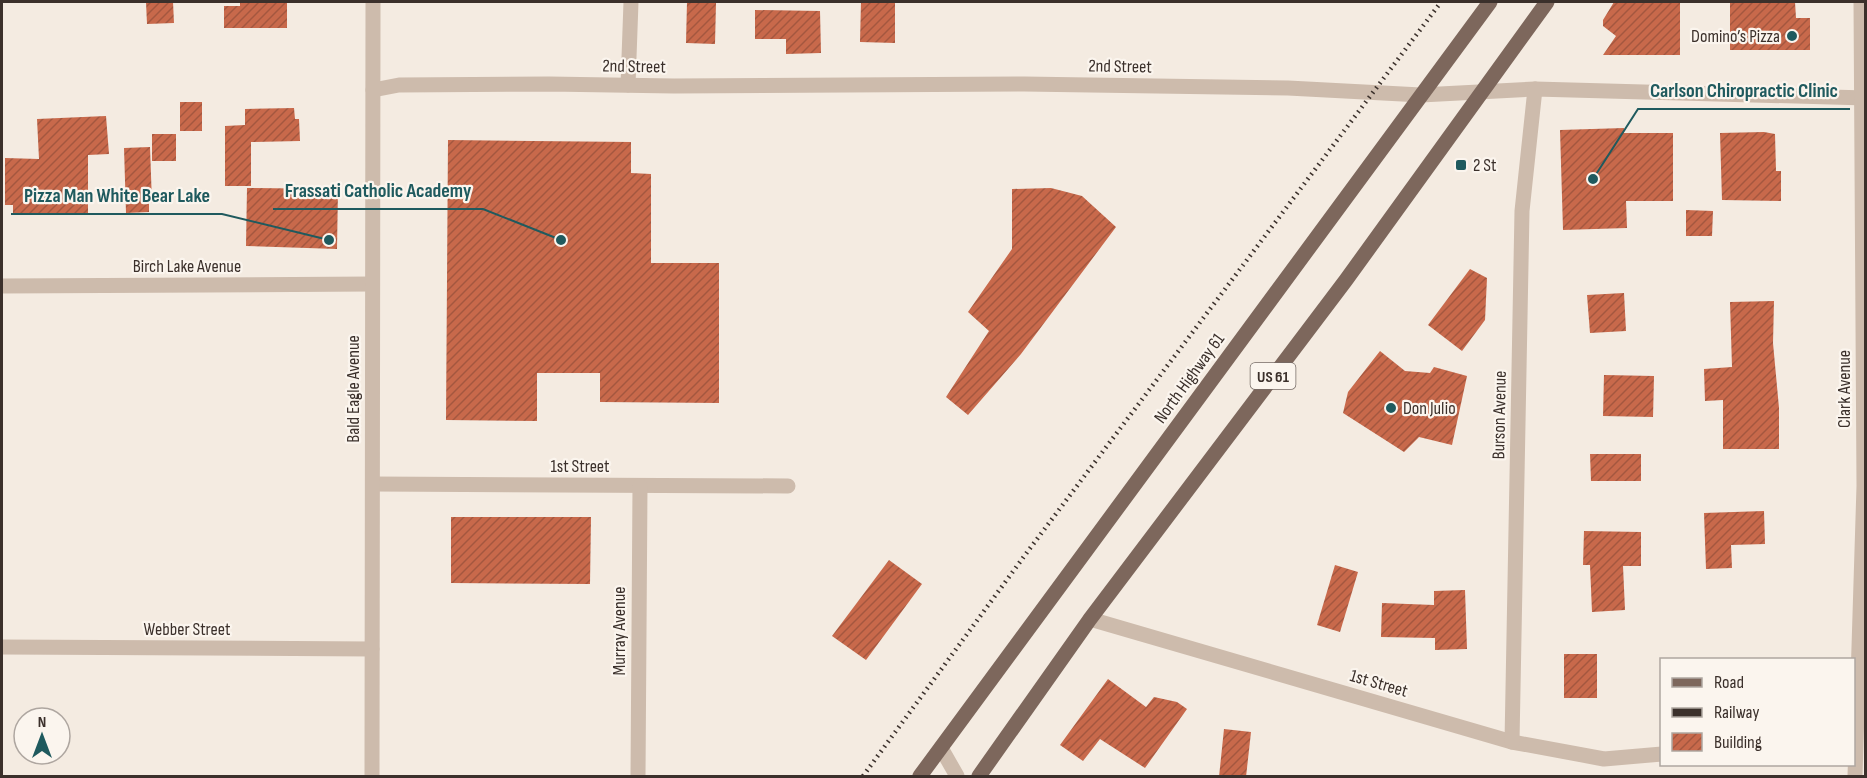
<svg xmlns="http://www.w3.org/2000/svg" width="1867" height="778" font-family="'Sofia Sans Condensed',sans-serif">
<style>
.building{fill:url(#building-hatch)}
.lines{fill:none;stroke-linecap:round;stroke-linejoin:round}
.minor{stroke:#cdbbac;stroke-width:15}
.major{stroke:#7d675c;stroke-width:15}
.rail{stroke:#3b302b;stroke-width:4.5;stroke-dasharray:1.5 4.5;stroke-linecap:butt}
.poi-dot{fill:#1f5a5e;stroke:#fbf5ee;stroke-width:2}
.labels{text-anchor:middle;stroke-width:4.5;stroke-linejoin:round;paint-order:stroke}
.shield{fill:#fbf5ee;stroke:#756b66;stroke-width:1.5}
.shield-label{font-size:16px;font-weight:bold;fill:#3b302b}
.poi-label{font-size:18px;fill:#3b302b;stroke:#fbf5ee;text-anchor:start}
.street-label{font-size:18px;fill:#3b302b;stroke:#fbf5ee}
.leader{fill:none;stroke:#1f5a5e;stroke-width:2}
.callout-dot{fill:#1f5a5e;stroke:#fbf5ee;stroke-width:2}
.callout-label{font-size:20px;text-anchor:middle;font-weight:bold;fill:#1f5a5e;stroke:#fbf5ee;stroke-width:4.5;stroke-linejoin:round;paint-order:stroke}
</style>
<defs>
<pattern id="building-hatch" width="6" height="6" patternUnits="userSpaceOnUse" patternTransform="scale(1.5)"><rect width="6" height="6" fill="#c8694b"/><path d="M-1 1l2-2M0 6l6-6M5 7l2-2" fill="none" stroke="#a4573f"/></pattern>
</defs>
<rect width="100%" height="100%" fill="#f4ebe1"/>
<!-- building -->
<g class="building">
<polygon points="146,2 173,2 174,23 147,24"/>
<polygon points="240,2 287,2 287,28 224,28 224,6 240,6"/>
<polygon points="687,2 716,3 715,44 686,43"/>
<polygon points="861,2 895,2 895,43 860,42"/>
<polygon points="1614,2 1680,2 1680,55 1603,55 1616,36 1603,26 1603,20"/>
<polygon points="1730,2 1795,2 1796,18 1810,18 1810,50 1730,50"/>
<polygon points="755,10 820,11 821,53 786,54 786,39 755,39"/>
<rect x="180" y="102" width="22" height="29"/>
<polygon points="294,108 295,119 299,119 300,141 251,142 251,186 225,186 225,126 245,125 245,109"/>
<polygon points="106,116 109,154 88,155 88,213 13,213 13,205 5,205 5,158 39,159 37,119"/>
<polygon points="1624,128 1624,133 1673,133 1673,201 1626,201 1627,228 1563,230 1560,130"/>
<polygon points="1764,132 1775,134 1776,171 1781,171 1781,201 1722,200 1720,133"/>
<rect x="152" y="134" width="24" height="27"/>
<polygon points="448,140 631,142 631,173 651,174 651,263 719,263 719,403 600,402 600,373 537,373 537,421 446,420"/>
<polygon points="150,147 152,203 149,203 149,212 126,213 124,148"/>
<polygon points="247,188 338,189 337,249 246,246"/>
<polygon points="1051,188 1082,196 1116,227 1021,354 968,415 946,397 989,331 968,312 1012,249 1012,189"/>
<polygon points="1686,210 1713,211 1712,236 1686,236"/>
<polygon points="1470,269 1487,278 1485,320 1462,351 1428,325"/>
<polygon points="1624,293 1626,331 1590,333 1587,295"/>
<polygon points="1774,301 1773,343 1779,408 1779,449 1723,449 1723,400 1705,401 1704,369 1732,367 1730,302"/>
<polygon points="1380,351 1405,371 1430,373 1434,367 1467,376 1452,445 1419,437 1404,452 1343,413 1348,392"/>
<polygon points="1604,375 1654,376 1653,417 1603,416"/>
<polygon points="1590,454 1641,454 1641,481 1591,481"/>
<polygon points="1764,511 1765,544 1731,545 1732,568 1706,569 1704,513"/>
<polygon points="451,517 591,517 590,584 451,583"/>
<polygon points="1584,531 1641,532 1641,566 1623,566 1625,610 1592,612 1590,565 1583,565"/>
<polygon points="889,560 922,584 866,660 832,636"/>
<polygon points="1335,565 1358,572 1340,632 1317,625"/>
<polygon points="1465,590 1467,649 1435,650 1435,638 1381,637 1382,603 1434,605 1434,591"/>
<rect x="1564" y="654" width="33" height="44"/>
<polygon points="1108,679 1146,707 1154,697 1177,702 1187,709 1145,768 1100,739 1083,761 1060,745"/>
<polygon points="1224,729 1251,732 1246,777 1219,777"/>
</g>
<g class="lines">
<!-- minor -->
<g class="minor">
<polyline points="628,85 631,2"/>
<polyline points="373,90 399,85 549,84 674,86 1024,84 1288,88 1421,95 1535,89 1866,98"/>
<polyline points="2,286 372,284"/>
<polyline points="373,484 788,486"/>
<polyline points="1090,619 1512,742 1604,759 1662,754"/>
<polyline points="2,647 372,649"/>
<polyline points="1512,742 1522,211 1535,89"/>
<polyline points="941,748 957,776"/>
<polyline points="372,776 373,2"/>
<polyline points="638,776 640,486"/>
<polyline points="1855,776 1864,486 1861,2"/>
</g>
<!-- major -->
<g class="major">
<polyline points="920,776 1490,2"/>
<polyline points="979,776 1090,619 1346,280 1547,2"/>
</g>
<!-- rail -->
<polyline class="rail" points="863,776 1028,551 1441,2"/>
</g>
<!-- markers -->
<g class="poi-dot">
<circle cx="1792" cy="36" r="6"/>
<rect x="1455" y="159" width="12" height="12" rx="3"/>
<circle cx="1391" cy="408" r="6"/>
</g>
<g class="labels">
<!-- shield labels -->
<rect class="shield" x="1250.5" y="363" width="45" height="26" rx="4.5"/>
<g class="shield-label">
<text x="1273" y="382">US 61</text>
</g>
<!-- poi labels -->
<g class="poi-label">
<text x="1780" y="42" text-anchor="end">Domino’s Pizza</text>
<text x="1473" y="171">2 St</text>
<text x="1403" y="414">Don Julio</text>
</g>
<!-- street labels -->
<g class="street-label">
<text transform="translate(634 66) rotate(1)" y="6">2nd Street</text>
<text transform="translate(1120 66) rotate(1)" y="6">2nd Street</text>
<text x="187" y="272">Birch Lake Avenue</text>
<text transform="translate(1189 378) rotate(-54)" y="6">North Highway 61</text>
<text transform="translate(353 389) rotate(-90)" y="6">Bald Eagle Avenue</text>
<text transform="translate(1844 389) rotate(-90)" y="6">Clark Avenue</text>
<text transform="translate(1499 415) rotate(-89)" y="6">Burson Avenue</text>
<text x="580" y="472">1st Street</text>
<text x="187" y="635">Webber Street</text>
<text transform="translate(619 631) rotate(-90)" y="6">Murray Avenue</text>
<text transform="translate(1379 683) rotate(16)" y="6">1st Street</text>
</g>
</g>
<!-- callouts -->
<path class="leader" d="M1593 179L1638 109H1850M561 240L483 209H273M329 240L222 214H11"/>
<g class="callout-dot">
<circle cx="1593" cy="179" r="6"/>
<circle cx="561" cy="240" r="6"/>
<circle cx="329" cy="240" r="6"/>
</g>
<g class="callout-label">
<text x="1744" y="97">Carlson Chiropractic Clinic</text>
<text x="378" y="197">Frassati Catholic Academy</text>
<text x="117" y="202">Pizza Man White Bear Lake</text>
</g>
<!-- border -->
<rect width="1867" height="778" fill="none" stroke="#3b302b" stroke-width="6"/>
<!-- legend -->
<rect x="1660" y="658" width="195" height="108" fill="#fbf5ee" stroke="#aea6a0" stroke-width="1.5"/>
<rect x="1672" y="678" width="30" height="9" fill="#7d675c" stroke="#aea6a0" stroke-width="1.5"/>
<text x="1714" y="688" font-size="18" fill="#3b302b">Road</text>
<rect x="1672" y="708" width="30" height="9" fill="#3b302b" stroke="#aea6a0" stroke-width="1.5"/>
<text x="1714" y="718" font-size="18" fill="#3b302b">Railway</text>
<rect x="1672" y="733" width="30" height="18" fill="url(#building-hatch)" stroke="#aea6a0" stroke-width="1.5"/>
<text x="1714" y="748" font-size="18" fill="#3b302b">Building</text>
<!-- north arrow -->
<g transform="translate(42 736)"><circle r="28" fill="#fbf5ee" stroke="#aea6a0" stroke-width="1.5"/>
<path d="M0-4.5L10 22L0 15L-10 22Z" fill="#1f5a5e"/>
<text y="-9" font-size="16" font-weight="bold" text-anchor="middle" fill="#3b302b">N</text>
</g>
</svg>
